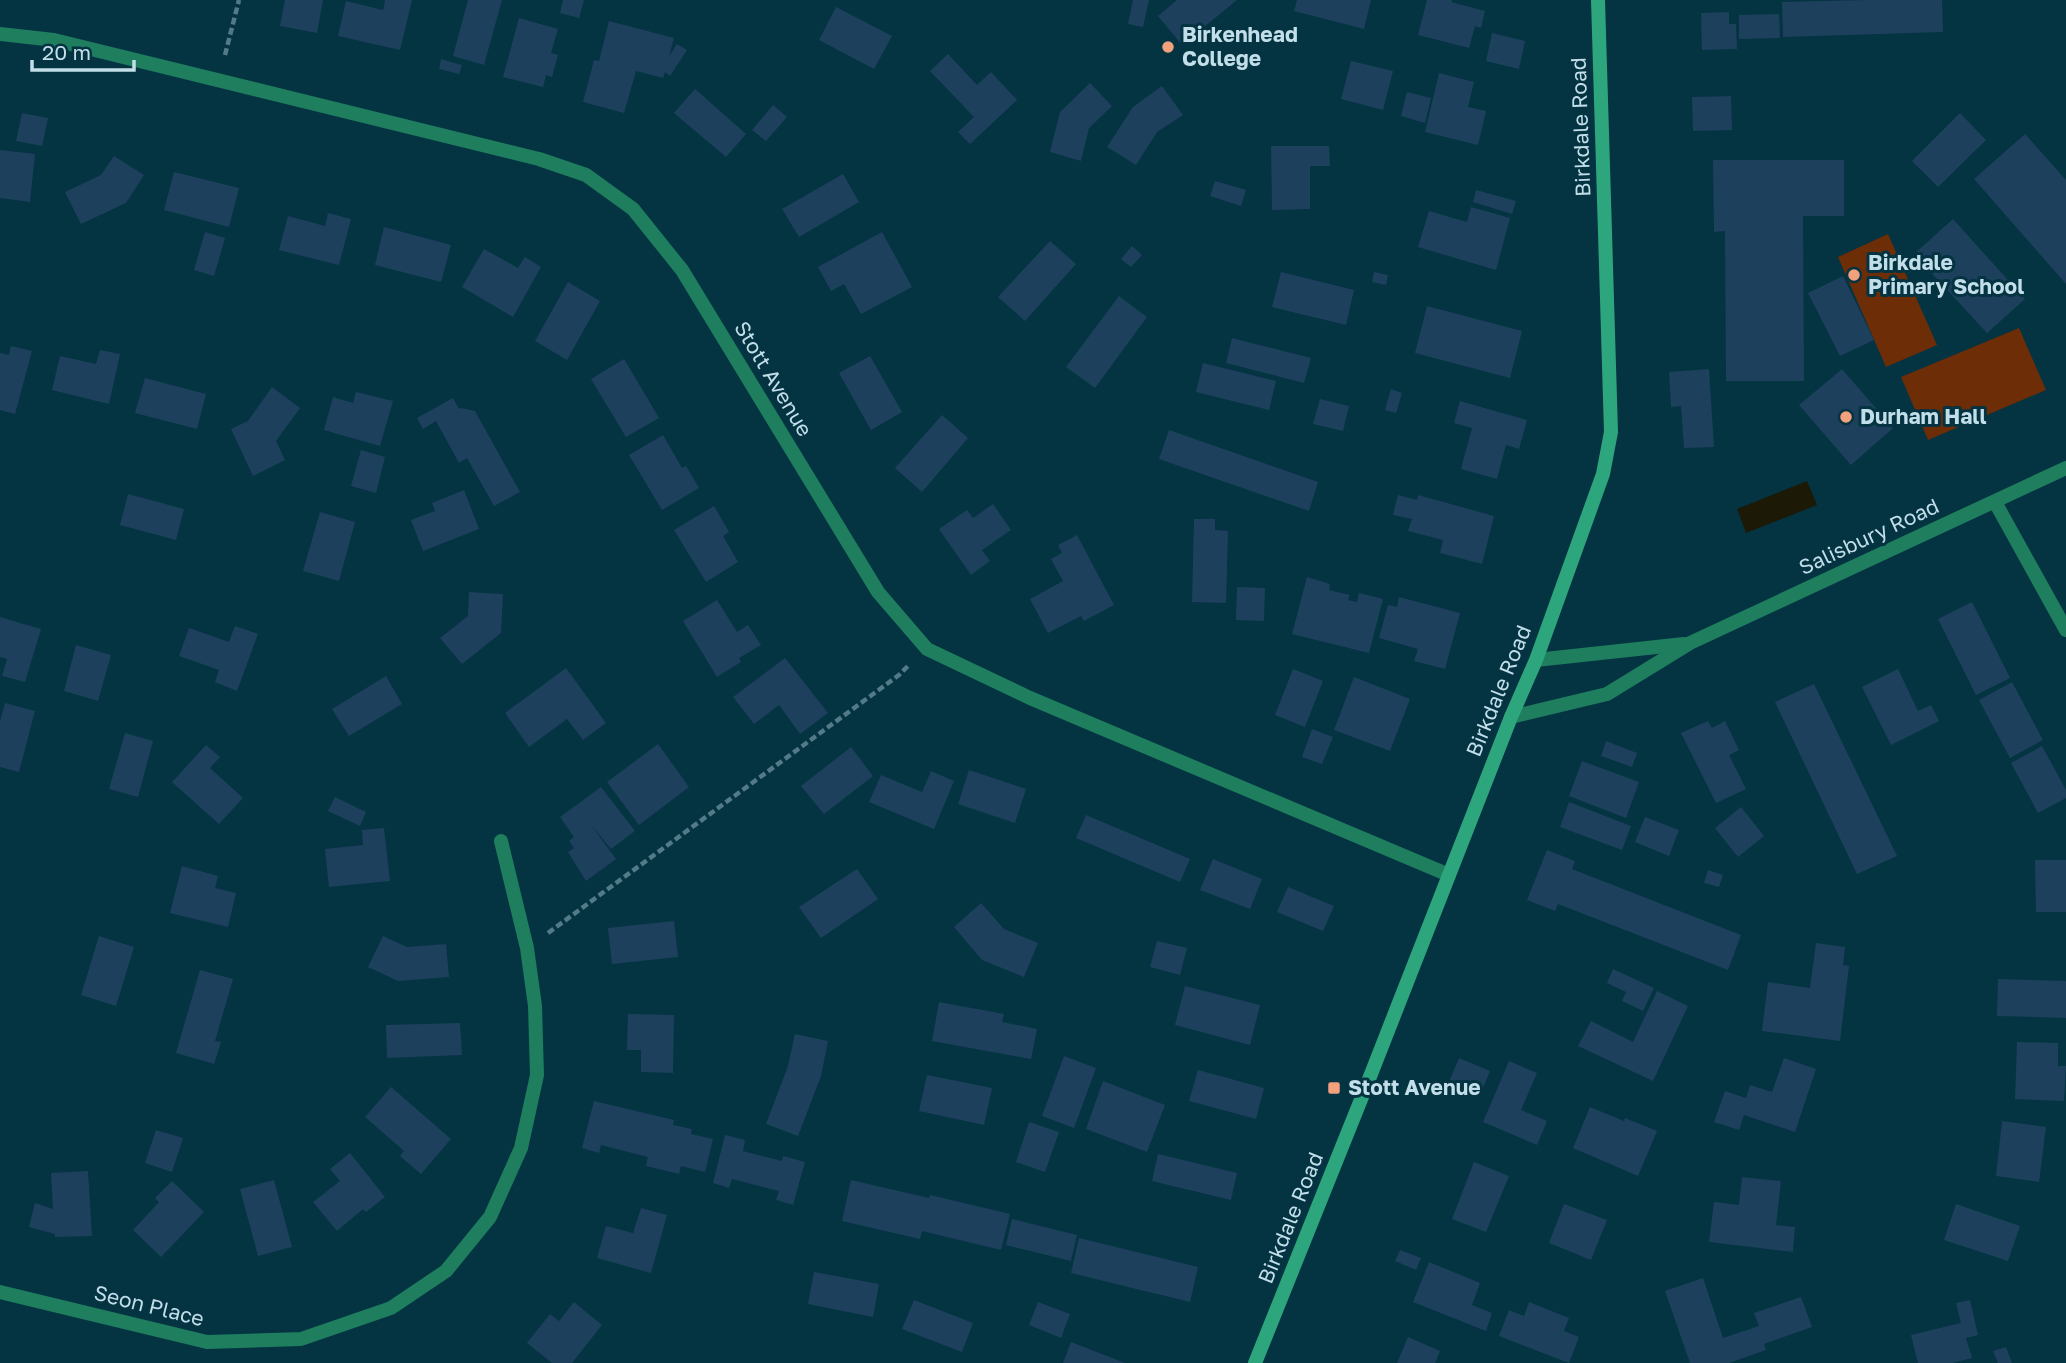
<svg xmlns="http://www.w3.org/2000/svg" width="2066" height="1363" font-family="'Golos Text',sans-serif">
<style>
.green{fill:#6c2d07}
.water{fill:#1c1a07}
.building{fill:#1d405d}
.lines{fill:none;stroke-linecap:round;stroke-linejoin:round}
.path{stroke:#527a87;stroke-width:4.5;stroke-dasharray:7 3.5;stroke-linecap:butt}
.minor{stroke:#1e7e5e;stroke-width:14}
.tertiary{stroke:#1e7e5e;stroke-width:14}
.secondary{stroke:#2ea67d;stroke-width:14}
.poi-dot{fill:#f1a17c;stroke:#043342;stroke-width:2.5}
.labels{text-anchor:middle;stroke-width:6;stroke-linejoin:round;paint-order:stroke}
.poi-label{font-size:21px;font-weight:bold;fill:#c2dee9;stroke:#043342;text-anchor:start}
.street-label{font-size:21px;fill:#c2dee9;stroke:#043342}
</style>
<rect width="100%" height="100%" fill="#043342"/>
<!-- green -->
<g class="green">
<polygon points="1888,234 1937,345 1886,367 1838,257"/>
<polygon points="2019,328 2046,390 1928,440 1901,377"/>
</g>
<!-- water -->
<polygon class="water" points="1807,481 1817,505 1746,533 1737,509"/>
<!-- building -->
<g class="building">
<polygon points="285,0 323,0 317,33 280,26"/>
<polygon points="385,0 412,0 400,50 338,36 346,1 383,10"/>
<polygon points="468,0 502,0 484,65 453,56"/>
<polygon points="563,0 584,0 579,18 560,13"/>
<polygon points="1133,0 1149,0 1143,27 1128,24"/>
<polygon points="1177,0 1237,0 1182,45 1158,16"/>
<polygon points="1297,0 1371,0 1364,29 1294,11"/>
<polygon points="1427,0 1452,0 1451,2 1485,11 1481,28 1475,26 1469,48 1418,35"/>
<polygon points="1866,0 1942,0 1943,32 1783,37 1782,2"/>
<polygon points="836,7 892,36 874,69 819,40"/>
<polygon points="1729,12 1729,24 1736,24 1737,49 1702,50 1701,13"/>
<polygon points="1779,14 1780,38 1739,39 1739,15"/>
<polygon points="519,18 558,29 551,53 558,55 552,77 546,75 543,87 503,77"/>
<polygon points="609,21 674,38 669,56 677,44 687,50 670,76 665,72 663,78 636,71 624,113 583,102 594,60 599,61"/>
<polygon points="1492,33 1525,41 1519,69 1486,61"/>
<polygon points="948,54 977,85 991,72 1017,100 970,144 958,132 974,117 930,71"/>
<polygon points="441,59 462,65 459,74 439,69"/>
<polygon points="1351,61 1393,71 1383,110 1341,99"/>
<polygon points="1439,73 1474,82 1468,107 1486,111 1478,145 1425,132"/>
<polygon points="1090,83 1112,106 1089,128 1081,161 1050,152 1060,112"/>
<polygon points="1162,86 1183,115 1157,132 1136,165 1107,147 1133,107"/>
<polygon points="695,89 746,134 726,157 674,113"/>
<polygon points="1407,92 1431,98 1425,123 1401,116"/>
<polygon points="1731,96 1732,130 1693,131 1692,97"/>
<polygon points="773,105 787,117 766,141 752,130"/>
<polygon points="22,113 48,118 42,146 16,141"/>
<polygon points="1960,113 1986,140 1938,187 1912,161"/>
<polygon points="2025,134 2066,180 2066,284 1974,179"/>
<polygon points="1271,146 1329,146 1330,166 1310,166 1310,209 1272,210"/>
<polygon points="0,150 35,154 30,202 0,198"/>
<polygon points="114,156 144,175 126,203 81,224 65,192 101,175"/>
<polygon points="1713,160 1844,160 1844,216 1803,216 1804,381 1726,381 1725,231 1714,232"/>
<polygon points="174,172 239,188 229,227 164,210"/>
<polygon points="843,174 859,202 799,237 782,209"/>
<polygon points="1215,181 1246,190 1241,206 1210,196"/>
<polygon points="1476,190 1516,201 1512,214 1473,202"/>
<polygon points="1471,207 1510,218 1496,270 1418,247 1429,211 1467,222"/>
<polygon points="328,213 351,219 339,265 279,250 288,216 325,226"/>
<polygon points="1953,219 2025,299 1987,333 1914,254"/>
<polygon points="384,227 451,245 441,282 375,265"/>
<polygon points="205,232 225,238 214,276 194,270"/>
<polygon points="882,232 912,287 861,314 844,284 831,291 818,267"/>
<polygon points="1050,241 1076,264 1025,321 998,297"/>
<polygon points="1132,246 1142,255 1131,267 1121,259"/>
<polygon points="484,249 518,268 525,257 541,267 513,317 462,287"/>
<polygon points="1281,272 1354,290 1346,325 1272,307"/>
<polygon points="1374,272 1388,275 1386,285 1372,282"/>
<polygon points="1843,276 1874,340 1840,356 1808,293"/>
<polygon points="568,282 600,301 567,360 535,341"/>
<polygon points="1119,296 1147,317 1095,388 1066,367"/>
<polygon points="1427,306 1522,331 1510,378 1415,353"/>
<polygon points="1232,338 1311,358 1304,383 1226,363"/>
<polygon points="11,346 32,351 15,414 0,410 0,353 9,355"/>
<polygon points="100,350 120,354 109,404 52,390 60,356 96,364"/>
<polygon points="870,356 902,412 871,430 839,373"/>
<polygon points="624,359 659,418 626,437 591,379"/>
<polygon points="1203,363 1276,381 1269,410 1196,392"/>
<polygon points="1709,369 1714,447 1684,448 1681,406 1671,407 1669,372"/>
<polygon points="1842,369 1893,428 1851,465 1799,405"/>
<polygon points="145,378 206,394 197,429 135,413"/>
<polygon points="272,387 300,408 276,441 285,460 253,476 231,429 248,421"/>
<polygon points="1391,389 1402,393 1396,413 1385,410"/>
<polygon points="356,392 393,401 380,446 324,430 333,397 353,403"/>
<polygon points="453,398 459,409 461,408 475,411 520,492 494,506 467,458 459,463 436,421 423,429 417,418"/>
<polygon points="1320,399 1349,406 1343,431 1313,424"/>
<polygon points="1460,401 1527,420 1519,449 1506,445 1497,479 1461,469 1472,428 1454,423"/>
<polygon points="942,415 968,438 922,492 895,468"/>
<polygon points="1169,430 1318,482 1309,511 1159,459"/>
<polygon points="663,435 682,468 686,466 699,488 662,510 629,455"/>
<polygon points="361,450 385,457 376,493 351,486"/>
<polygon points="464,490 479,529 423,551 411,520 435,511 432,503"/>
<polygon points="128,494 184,509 176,540 120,525"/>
<polygon points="1398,495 1417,500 1418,495 1494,516 1482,564 1440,553 1443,540 1408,531 1412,519 1393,515"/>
<polygon points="993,504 1011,530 982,550 990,561 971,575 939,529 967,510 973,518"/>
<polygon points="714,506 729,532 723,536 738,562 706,582 674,530"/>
<polygon points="320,512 355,522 339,581 303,571"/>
<polygon points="1194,519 1215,519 1215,530 1228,531 1226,603 1192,602"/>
<polygon points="1077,535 1114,605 1084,621 1081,616 1048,633 1030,599 1063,581 1051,559 1062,553 1058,545"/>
<polygon points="1307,577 1330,584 1329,590 1350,595 1348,600 1357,602 1359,593 1383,599 1369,653 1292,634"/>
<polygon points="1237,587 1265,588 1264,621 1236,620"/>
<polygon points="469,592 503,594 501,633 462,664 440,638 468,616"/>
<polygon points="1399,597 1460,613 1445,669 1414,661 1418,649 1379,638 1388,605 1397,607"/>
<polygon points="717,600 737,632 748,625 761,645 739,658 741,662 717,677 683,621"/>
<polygon points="1972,602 2010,678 1976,695 1938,619"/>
<polygon points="0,617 41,629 25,682 2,676 7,659 0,657"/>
<polygon points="235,626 258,634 237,691 215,682 219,670 179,656 189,628 229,642"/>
<polygon points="76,645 111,655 98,701 64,691"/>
<polygon points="785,658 828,713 800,734 779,705 754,724 733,697"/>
<polygon points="566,668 606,723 583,740 567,719 529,747 505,713"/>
<polygon points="1293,669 1323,681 1305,727 1275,715"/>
<polygon points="1898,669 1918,711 1931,705 1939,721 1891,745 1862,687"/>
<polygon points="386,676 402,704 349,736 332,709"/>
<polygon points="1354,677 1410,699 1390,751 1334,730"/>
<polygon points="2012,682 2043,740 2010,758 1979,700"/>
<polygon points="1814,684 1897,856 1857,874 1775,702"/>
<polygon points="5,703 35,711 19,772 0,767 0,721"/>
<polygon points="1708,721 1712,728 1725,721 1739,750 1729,755 1746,789 1716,803 1681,733"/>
<polygon points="1312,729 1333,737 1322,764 1302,757"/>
<polygon points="125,733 153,741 138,797 109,789"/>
<polygon points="1606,741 1637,753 1632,767 1601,756"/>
<polygon points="658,744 689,787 639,825 607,782"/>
<polygon points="206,745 220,757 210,768 243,798 219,824 172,782"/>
<polygon points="2042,746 2066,790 2066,798 2038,813 2011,763"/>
<polygon points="851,747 873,776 824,814 801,786"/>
<polygon points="1582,761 1639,782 1626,818 1569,796"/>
<polygon points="969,770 1026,789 1015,823 958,804"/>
<polygon points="931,771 954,781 934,829 869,802 881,775 922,792"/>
<polygon points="601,787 635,831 611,849 591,825 616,859 586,881 568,852 574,848 569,841 574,837 560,817"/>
<polygon points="335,797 366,812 360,826 328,811"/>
<polygon points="1569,802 1631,826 1622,850 1560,827"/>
<polygon points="1741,807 1764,836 1738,857 1715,828"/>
<polygon points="1086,815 1190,859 1180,882 1076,838"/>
<polygon points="1645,817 1679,830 1669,856 1635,842"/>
<polygon points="384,828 390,881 329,887 325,849 363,845 362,830"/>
<polygon points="1547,850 1575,861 1572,869 1741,935 1728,970 1558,904 1555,911 1527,900"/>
<polygon points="1213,859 1262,879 1250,909 1200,890"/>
<polygon points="2035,860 2066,860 2066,912 2036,912"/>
<polygon points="182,866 218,876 215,888 236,893 228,927 170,913"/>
<polygon points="857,869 878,899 821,938 799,907"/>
<polygon points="1708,870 1723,875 1719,887 1704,883"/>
<polygon points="1288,887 1334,906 1323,931 1277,912"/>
<polygon points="981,903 1004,929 1038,943 1024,977 982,960 954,927"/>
<polygon points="674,921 678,957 612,964 608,928"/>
<polygon points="99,936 134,947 116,1006 81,995"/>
<polygon points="383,936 407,947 446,944 449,977 398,981 368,967"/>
<polygon points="1157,941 1187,948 1180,975 1150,967"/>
<polygon points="1816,943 1845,947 1843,965 1849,966 1840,1041 1762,1031 1768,982 1810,988"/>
<polygon points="1613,969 1654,988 1643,1011 1622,1001 1626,992 1607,983"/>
<polygon points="200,970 233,979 215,1041 221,1042 214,1064 176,1053"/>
<polygon points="1998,979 2066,981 2066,1018 1997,1016"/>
<polygon points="1185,986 1260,1005 1250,1045 1175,1025"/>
<polygon points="1657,991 1688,1006 1653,1081 1578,1046 1591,1021 1633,1042"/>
<polygon points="939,1002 1004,1014 1002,1022 1037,1029 1031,1059 932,1041"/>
<polygon points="628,1014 674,1015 673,1073 641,1072 641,1050 627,1050"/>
<polygon points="460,1023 462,1055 387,1058 386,1025"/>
<polygon points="795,1034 828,1041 821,1076 798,1136 766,1124 788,1066"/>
<polygon points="2017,1042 2058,1043 2058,1066 2066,1066 2064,1101 2015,1099"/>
<polygon points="1064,1056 1096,1068 1074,1128 1042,1116"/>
<polygon points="1459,1058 1490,1071 1480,1095 1449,1082"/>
<polygon points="1784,1058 1816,1069 1795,1132 1744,1115 1739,1130 1714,1122 1725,1091 1746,1098 1750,1085 1772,1092"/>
<polygon points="1509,1061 1537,1073 1521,1110 1547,1121 1537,1145 1483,1122"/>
<polygon points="1198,1070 1264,1088 1256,1119 1189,1101"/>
<polygon points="927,1075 992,1088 984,1125 919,1111"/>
<polygon points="1103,1081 1165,1105 1147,1152 1086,1129"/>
<polygon points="391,1087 451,1139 421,1174 400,1156 404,1151 365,1117"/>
<polygon points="594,1101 674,1120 673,1125 692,1129 691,1134 713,1139 705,1172 681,1166 679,1174 646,1166 648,1157 601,1145 599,1153 582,1148"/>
<polygon points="1590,1107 1624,1121 1625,1118 1657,1131 1638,1176 1573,1148"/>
<polygon points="2002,1121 2046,1127 2039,1182 1996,1176"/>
<polygon points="1029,1122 1059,1132 1045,1172 1016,1162"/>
<polygon points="156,1130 183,1138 172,1172 145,1163"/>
<polygon points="725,1135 745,1140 743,1151 782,1161 783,1156 805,1162 793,1205 776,1200 779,1191 732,1179 729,1188 713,1183"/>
<polygon points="350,1153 385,1197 366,1212 363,1209 337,1231 313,1202 340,1181 330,1169"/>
<polygon points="1158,1154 1237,1173 1231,1200 1152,1181"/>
<polygon points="1474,1162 1509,1176 1486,1232 1452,1219"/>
<polygon points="88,1171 92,1236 55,1237 55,1234 29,1227 35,1203 53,1209 51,1173"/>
<polygon points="1742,1177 1781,1181 1776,1225 1795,1227 1793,1252 1709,1242 1714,1202 1739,1205"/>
<polygon points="274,1180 292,1247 258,1256 240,1189"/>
<polygon points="851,1180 929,1198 930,1195 1010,1214 1001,1250 922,1231 920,1239 842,1221"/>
<polygon points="172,1181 204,1212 161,1257 133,1230 159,1202 155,1198"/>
<polygon points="1564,1204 1607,1220 1591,1260 1549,1243"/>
<polygon points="1956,1204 2020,1226 2008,1261 1944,1240"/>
<polygon points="641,1208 667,1215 651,1273 597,1258 606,1226 633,1233"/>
<polygon points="1012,1219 1077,1235 1071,1261 1006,1245"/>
<polygon points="1079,1238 1198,1267 1190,1302 1071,1273"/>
<polygon points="1400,1250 1421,1258 1416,1270 1395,1261"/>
<polygon points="1429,1262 1480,1283 1472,1305 1492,1313 1486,1331 1413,1302"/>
<polygon points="814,1272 879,1284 873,1317 808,1304"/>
<polygon points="1703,1278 1723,1338 1759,1326 1754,1313 1801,1297 1812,1327 1764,1344 1766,1350 1729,1363 1690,1363 1665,1291"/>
<polygon points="914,1300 973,1323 962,1352 902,1329"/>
<polygon points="1970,1300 1978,1335 1966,1338 1972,1358 1952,1363 1918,1363 1911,1335 1961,1323 1956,1303"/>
<polygon points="574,1302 602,1325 572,1363 552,1363 527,1343 550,1314 559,1321"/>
<polygon points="1038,1302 1070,1314 1061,1338 1029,1325"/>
<polygon points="1529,1302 1569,1318 1564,1331 1579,1337 1569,1363 1499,1336 1509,1310 1524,1316"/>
<polygon points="1408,1337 1440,1351 1435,1363 1397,1363"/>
<polygon points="1071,1342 1125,1363 1063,1363"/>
<polygon points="2006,1347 2012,1363 1998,1363 1993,1351"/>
</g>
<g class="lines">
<!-- path -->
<g class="path">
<polyline points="225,55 239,0"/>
<polyline points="548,933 899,675 908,666"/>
</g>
<!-- minor -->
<g class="minor">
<polyline points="0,34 54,40 539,159 586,175 633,209 682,270 878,592 927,649 1030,698 1449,875"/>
<polyline points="1995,502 2066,630"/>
<polyline points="0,1292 207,1342 301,1339 391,1308 446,1271 490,1217 521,1148 537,1075 535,1006 527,948 501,841"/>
</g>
<!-- tertiary -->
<g class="tertiary">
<polyline points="1536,660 1684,644"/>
<polyline points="1511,717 1607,694 1690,643 2066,468"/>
</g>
<!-- secondary -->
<polyline class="secondary" points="1255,1363 1364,1092 1511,717 1536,660 1603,474 1611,432 1598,0"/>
</g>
<!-- markers -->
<g class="poi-dot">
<circle cx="1168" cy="47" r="7"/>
<circle cx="1854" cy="275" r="7"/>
<circle cx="1846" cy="417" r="7"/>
<rect x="1327" y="1081" width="14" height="14" rx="3.5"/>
</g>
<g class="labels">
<!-- poi labels -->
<g class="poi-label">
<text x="1182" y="42">Birkenhead<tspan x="1182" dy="24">College</tspan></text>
<text x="1868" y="270">Birkdale<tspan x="1868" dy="24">Primary School</tspan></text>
<text x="1860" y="424">Durham Hall</text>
<text x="1348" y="1095">Stott Avenue</text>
</g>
<!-- street labels -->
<g class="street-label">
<text transform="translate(1581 127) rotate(-92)" y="7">Birkdale Road</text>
<text transform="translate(773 379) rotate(59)" y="7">Stott Avenue</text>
<text transform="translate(1869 537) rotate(-25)" y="7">Salisbury Road</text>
<text transform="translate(1499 691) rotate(-68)" y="7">Birkdale Road</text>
<text transform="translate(1291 1218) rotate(-68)" y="7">Birkdale Road</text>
<text transform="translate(149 1306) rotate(14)" y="7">Seon Place</text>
</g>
</g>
<!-- scale -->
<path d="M32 60v10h102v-10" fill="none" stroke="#c2dee9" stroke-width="3.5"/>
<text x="42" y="60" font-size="21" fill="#c2dee9" stroke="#043342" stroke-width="5" paint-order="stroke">20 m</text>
</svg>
